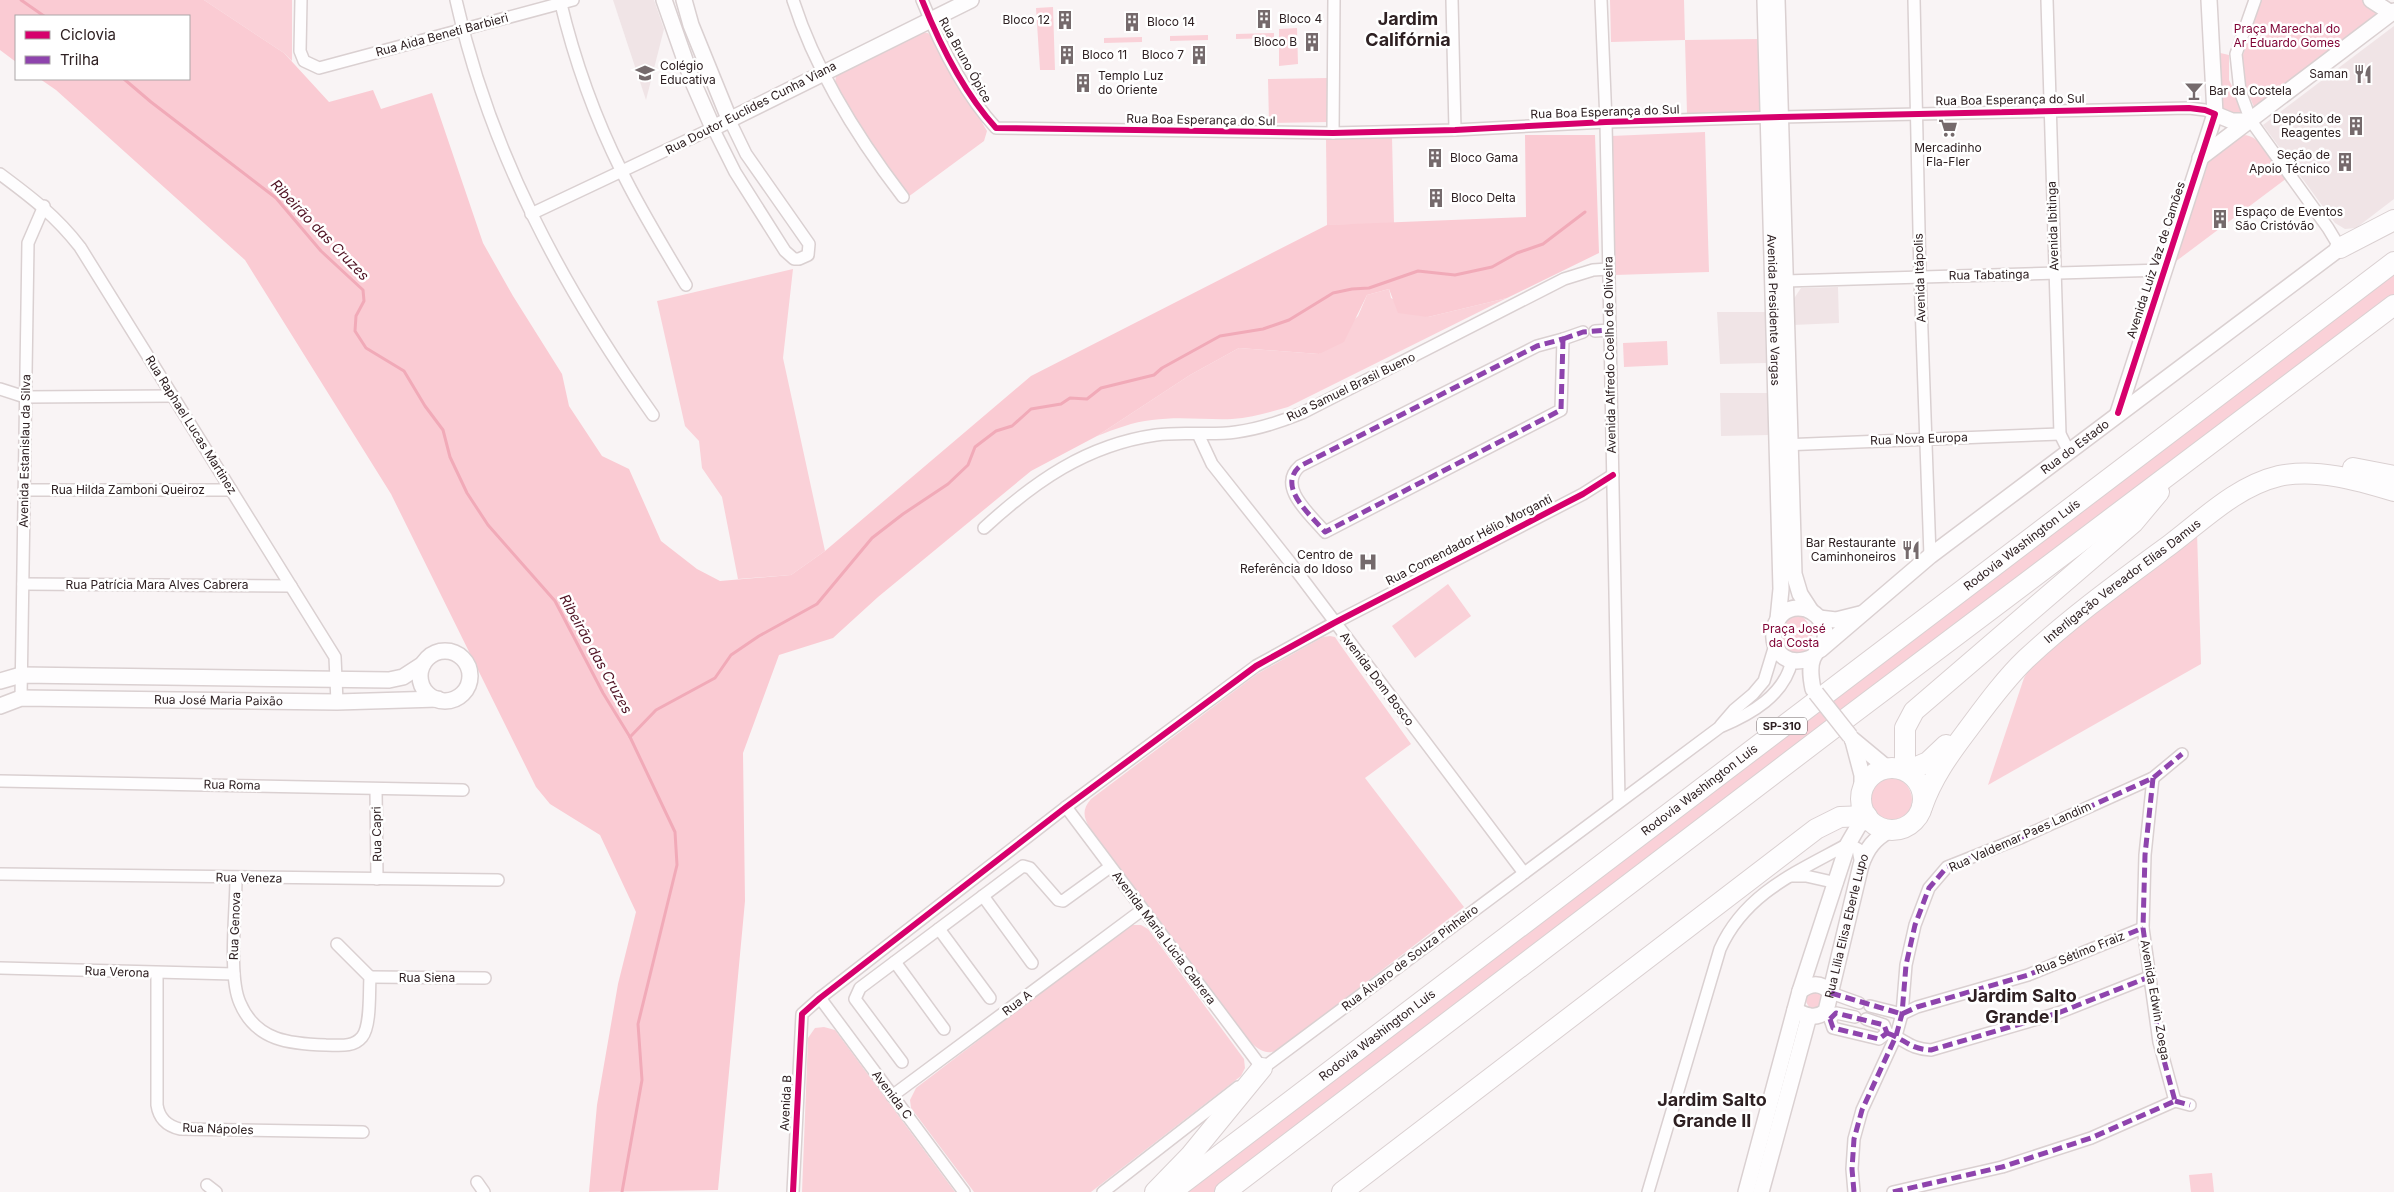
<svg xmlns="http://www.w3.org/2000/svg" width="2394" height="1192" font-family="Inter,sans-serif">
<style>
.built{fill:#f0e4e6}
.green{fill:#fad1d8}
.forest{fill:#facbd3}
.lines{fill:none;stroke-linecap:round;stroke-linejoin:round}
.stream{stroke:#f1aab8;stroke-width:3}
.street-casing{stroke:#dad0d1;stroke-width:14}
.secondary-casing{stroke:#dad0d1;stroke-width:18}
.highway-casing{stroke:#dad0d1;stroke-width:22}
.street{stroke:#fefdfe;stroke-width:11}
.secondary{stroke:#fefdfe;stroke-width:15}
.highway{stroke:#fefdfe;stroke-width:20}
.secondary-bridge-casing{stroke:#dad0d1;stroke-width:18;stroke-linecap:butt}
.secondary-bridge{stroke:#fefdfe;stroke-width:15}
.quiet{stroke:#8e44ad;stroke-width:5;stroke-dasharray:10 5;stroke-linecap:butt}
.cycleway-casing{stroke:#fff;stroke-width:9}
.cycleway{stroke:#d6006c;stroke-width:6}
.labels{text-anchor:middle;stroke-width:5;stroke-linejoin:round;paint-order:stroke}
.shield{fill:#fff;stroke:#6d6364;stroke-width:1}
.shield-label{font-size:11px;font-weight:bold;fill:#2e2022}
.poi-label{font-size:12px;fill:#2e2022;stroke:#fff;text-anchor:start}
.park-label{font-size:12px;fill:#7f0234;stroke:#fff}
.street-label{font-size:12px;fill:#2e2022;stroke:#fff}
.water-label{font-size:14px;font-style:italic;fill:#4f1223;stroke:#fff}
.district-label{font-size:18px;font-weight:bold;fill:#2e2022;stroke:#fff}
</style>
<rect width="100%" height="100%" fill="#f9f4f5"/>
<!-- built -->
<g class="built">
<polygon points="613,0 654,0 664,29 646,100"/>
<polygon points="2394,26 2394,199 2356,228 2345,229 2335,223 2263,125"/>
<polygon points="1838,287 1839,323 1793,325 1793,300 1801,288"/>
<polygon points="1717,312 1765,312 1766,363 1720,364"/>
<polygon points="1767,393 1769,435 1721,436 1720,393"/>
</g>
<!-- green -->
<g class="green">
<polygon points="204,0 292,0 292,61 284,53"/>
<polygon points="1610,0 1684,0 1685,40 1760,39 1760,112 1687,114 1685,40 1611,42"/>
<polygon points="2261,0 2365,0 2377,10 2375,15 2282,86 2256,112 2244,83 2242,58"/>
<polygon points="1053,7 1055,70 1040,70 1036,8"/>
<polygon points="1297,28 1298,64 1279,66 1279,29"/>
<polygon points="919,32 928,33 931,36 987,131 984,141 908,197 852,113 835,84 836,75"/>
<polygon points="1274,33 1274,38 1236,39 1236,34"/>
<polygon points="1208,35 1208,40 1170,41 1170,36"/>
<polygon points="1142,37 1142,42 1104,43 1104,38"/>
<polygon points="2216,52 2229,55 2229,80 2243,108 2241,116 2229,117 2220,107"/>
<polygon points="1327,78 1328,122 1269,123 1268,79"/>
<polygon points="1705,132 1709,272 1615,275 1611,136"/>
<path d="M2243,135C2262,135 2276,164 2287,178L2175,262L2209,161Z"/>
<polygon points="1392,137 1394,224 1327,225 1326,139"/>
<polygon points="793,269 783,358 825,551 791,575 738,579 722,497 702,468 699,441 685,426 657,301"/>
<polygon points="2394,269 2394,300 1216,1192 1181,1192"/>
<path d="M1389,289L1391,298L1428,317L1507,298L1288,407C1270,412 1252,418 1232,419C1206,420 1179,416 1152,420C1133,422 1115,429 1097,436L1190,375L1239,348L1319,354L1358,316L1367,295Z"/>
<polygon points="1667,341 1668,365 1624,367 1623,343"/>
<polygon points="2197,532 2201,664 1988,785 2024,678 2034,661"/>
<polygon points="1448,584 1471,616 1415,658 1392,626"/>
<path d="M1786,615L1802,616C1813,627 1815,636 1809,651L1787,656L1776,628Z"/>
<path d="M1330,636L1335,637L1339,643L1411,744L1365,778L1464,907L1277,1051C1265,1054 1261,1051 1251,1043L1090,828C1083,817 1082,809 1091,799L1257,674L1323,637Z"/>
<circle cx="1889" cy="800" r="23"/>
<polygon points="1132,925 1141,925 1148,929 1244,1059 1245,1068 1241,1076 1091,1192 974,1192 911,1108 910,1100 916,1088 1127,927"/>
<circle cx="1815" cy="1000" r="9"/>
<polygon points="824,1027 835,1030 955,1192 802,1192 808,1038 815,1028"/>
<polygon points="2212,1173 2214,1192 2191,1192 2189,1175"/>
</g>
<!-- forest -->
<polygon class="forest" points="0,0 204,0 284,53 329,102 373,90 381,109 432,93 483,243 513,296 562,374 569,406 602,456 629,469 661,541 697,569 720,581 791,575 825,551 1031,376 1327,225 1526,217 1525,135 1595,135 1599,253 1507,298 1428,317 1398,313 1389,289 1367,295 1344,342 1319,354 1239,348 1190,375 1097,436 1031,471 878,597 833,638 779,655 743,753 745,901 718,1190 589,1192 597,1105 618,984 636,912 600,835 550,804 536,787 391,494 245,260 56,90 40,79 189,79 189,16 16,16 16,62 0,50"/>
<g class="lines">
<!-- stream -->
<g class="stream">
<polyline points="21,0 44,16"/>
<polyline points="124,79 151,102 276,198 321,251 363,290 364,301 356,316 355,331 366,348 404,371 425,406 443,430 450,457 467,493 488,525 555,601 603,693 630,737 675,832 677,865 638,1024 642,1080 622,1192"/>
<polyline points="630,737 656,710 715,678 731,655 759,636 817,604 872,538 903,514 948,484 968,465 975,447 996,431 1012,426 1031,409 1061,404 1070,398 1087,399 1101,388 1154,375 1162,368 1220,336 1263,329 1289,320 1333,293 1352,289 1369,288 1418,271 1455,275 1492,267 1517,253 1543,244 1585,212"/>
</g>
<!-- street casing -->
<g class="street-casing">
<g id="street">
<polyline points="301,0 300,51 304,61 319,68 573,0"/>
<path d="M456,0C490,153 563,288 653,415"/>
<path d="M560,0C574,59 595,118 622,172C641,211 664,248 686,285"/>
<path d="M793,0C816,72 857,137 903,197"/>
<path d="M922,0C940,45 963,92 996,128L1333,133L1455,130L1606,122L1780,117L2189,108L2205,110L2215,114"/>
<polyline points="1452,0 1455,130"/>
<polyline points="1601,0 1606,122 1619,801"/>
<polyline points="1914,0 1920,276 1930,556"/>
<polyline points="2047,0 2060,434 2068,450"/>
<polyline points="2255,0 2236,54 2240,91 2251,121 2328,228 2340,248"/>
<polyline points="1333,133 1334,0"/>
<path d="M0,174C31,197 56,216 80,247L335,657L337,702"/>
<polyline points="531,214 713,128 735,172 785,251 794,259 799,259 808,255 809,244 746,154 730,121"/>
<polyline points="1785,281 2164,270"/>
<polyline points="1595,331 1610,330"/>
<path d="M1563,339L1561,410L1325,532C1311,515 1276,487 1300,466L1537,346Z"/>
<polyline points="1563,339 1583,332"/>
<polyline points="0,389 25,397 173,396"/>
<polyline points="1198,434 1212,464 1289,561 1524,873"/>
<polyline points="1782,445 2060,434"/>
<polyline points="24,490 231,490"/>
<path d="M984,528C1034,482 1086,445 1156,435C1182,431 1210,436 1236,432C1259,429 1280,422 1302,413L1564,279L1593,270L1608,269"/>
<polyline points="23,584 291,586"/>
<polyline points="21,698 28,243 44,206"/>
<polyline points="1721,725 1734,710 1753,694 1764,681 1775,645"/>
<polyline points="2153,778 2145,855 2143,928 2159,1042 2175,1101"/>
<polyline points="0,781 463,790"/>
<polyline points="376,789 377,879"/>
<polyline points="1066,807 1262,1068"/>
<polyline points="0,874 498,880"/>
<polyline points="1791,876 1806,876 1837,883"/>
<path d="M236,879C236,910 228,977 240,1003C256,1041 290,1044 326,1045C338,1045 353,1048 362,1037C371,1026 369,993 370,977L337,944"/>
<polyline points="983,896 1032,963"/>
<polyline points="939,929 990,998"/>
<polyline points="895,962 944,1029"/>
<polyline points="0,968 234,974"/>
<path d="M157,973V1105C159,1118 167,1126 180,1129L363,1132"/>
<polyline points="370,977 485,978"/>
<polyline points="1831,993 1859,1003"/>
<polyline points="820,998 964,1192"/>
<polyline points="1870,1006 1902,1014 1917,1007 2028,975 2143,928"/>
<polyline points="1830,1019 1833,1028 1879,1039 1887,1033"/>
<polyline points="1830,1019 1836,1013 1855,1017"/>
<polyline points="1866,1019 1884,1025 1887,1033"/>
<path d="M1887,1033C1905,1039 1909,1049 1931,1050L2058,1013L2149,977"/>
<polyline points="902,1062 855,999 860,988 1023,866 1030,868 1058,900 1063,901 1110,867"/>
<path d="M1259,1071L1720,727C1751,714 1785,695 1792,660"/>
<polyline points="892,1096 1142,910"/>
<polyline points="2175,1101 2190,1105"/>
<polyline points="477,1182 484,1192"/>
<polyline points="207,1185 216,1192"/>
<polyline points="793,1192 802,1014 820,998 1066,807 1256,666 1334,623 1583,494 1613,475"/>
<polyline points="1103,1192 1238,1087"/>
<path d="M1648,1192L1720,949C1745,893 1797,872 1848,844L1858,849L1861,865"/>
<polyline points="1854,1192 1852,1169 1854,1139 1862,1110 1896,1036 1902,1014 1906,965 1915,925 1929,888 1947,867 2020,838 2153,778 2182,754"/>
<polyline points="1893,1192 2002,1167 2091,1138 2175,1101"/>
</g>
</g>
<!-- secondary casing -->
<g class="secondary-casing">
<g id="secondary">
<polyline points="664,0 692,80 713,128 971,0"/>
<polyline points="684,0 691,25 730,121"/>
<path id="s1" d="M1765,0L1781,589L1778,619"/>
<polyline points="1777,0 1794,574 1800,594 1811,611"/>
<polyline points="2371,0 2391,13"/>
<polyline points="2215,114 2232,121 2251,121"/>
<polyline points="2200,158 2394,11"/>
<polyline points="2118,413 2215,114 2209,0"/>
<polyline points="1819,618 1836,620 1860,614"/>
<path id="s2" d="M1820,650L1930,556L2340,248"/>
<circle cx="445" cy="676" r="25"/>
<polyline points="0,681 21,675 389,680 403,677 423,664"/>
<path d="M1813,689C1811,679 1809,667 1813,658C1818,646 1829,646 1824,627C1822,619 1814,612 1806,609C1762,598 1762,679 1813,657"/>
<path id="s3" d="M0,706L21,698L337,702L438,699"/>
<polyline points="1852,739 1887,768"/>
<polyline points="1853,741 1862,775 1862,793"/>
<path d="M1800,991C1811,983 1821,982 1831,993"/>
<path id="s4" d="M1795,1010C1806,1016 1816,1020 1826,1011L1861,865C1867,848 1874,839 1890,830"/>
<polyline points="1746,1192 1800,991 1848,844 1859,825 1869,820"/>
<polyline points="1761,1192 1809,1016"/>
</g>
</g>
<!-- highway casing -->
<g class="highway-casing">
<g id="highway">
<polyline points="2340,248 2394,220"/>
<polyline points="2353,468 2394,476"/>
<circle cx="1892" cy="799" r="31"/>
<polyline points="1905,770 1905,728 1914,711 2133,523 2159,492"/>
<polyline points="1907,771 1928,762 1946,745"/>
<path id="s5" d="M1922,807C1932,778 1948,756 1966,732C1984,708 2004,680 2026,659C2071,617 2121,581 2171,544C2204,519 2237,486 2279,476C2316,468 2358,480 2394,491"/>
<polyline points="1155,1192 1190,1156 1262,1068"/>
<path id="s6" d="M1171,1192L2394,262"/>
<polyline points="1225,1192 1852,714 2394,305"/>
<polyline points="1342,1192 1816,829 1840,817 1867,816"/>
</g>
</g>
<!-- street -->
<use href="#street" class="street"/>
<!-- secondary -->
<use href="#secondary" class="secondary"/>
<!-- highway -->
<use href="#highway" class="highway"/>
<!-- secondary-bridge casing -->
<g class="secondary-bridge-casing">
<polyline id="secondary-bridge" points="1816,693 1850,736"/>
</g>
<!-- secondary-bridge -->
<use href="#secondary-bridge" class="secondary-bridge"/>
<!-- quiet -->
<g class="quiet">
<path d="M1563,339L1561,410L1325,532C1311,515 1276,487 1300,466L1537,346Z"/>
<polyline points="1563,339 1583,332 1610,330"/>
<polyline points="2153,778 2145,855 2143,928 2159,1042 2175,1101"/>
<polyline points="1831,993 1902,1014 1917,1007 2028,975 2143,928"/>
<polyline points="1830,1019 1836,1013 1884,1025 1887,1033"/>
<polyline points="1830,1019 1833,1028 1879,1039 1887,1033"/>
<path d="M1887,1033C1905,1039 1909,1049 1931,1050L2058,1013L2149,977"/>
<polyline points="2175,1101 2190,1105"/>
<polyline points="1854,1192 1852,1169 1854,1139 1862,1110 1896,1036 1902,1014 1906,965 1915,925 1929,888 1947,867 2020,838 2153,778 2182,754"/>
<polyline points="1893,1192 2002,1167 2091,1138 2175,1101"/>
</g>
<!-- cycleway casing -->
<g class="cycleway-casing">
<g id="cycleway">
<path d="M922,0C940,45 963,92 996,128L1333,133L1455,130L1606,122L1780,117L2189,108L2205,110L2215,114L2118,413"/>
<polyline points="793,1192 802,1014 820,998 1066,807 1256,666 1334,623 1583,494 1613,475"/>
</g>
</g>
<!-- cycleway -->
<use href="#cycleway" class="cycleway"/>
</g>
<!-- icons -->
<defs>
<g id="building-bare" transform="scale(1.5)"><path d="M-4-6H4V6H1V3H-1V6H-4ZM-2.5-4.3h1.7v1.8h-1.7ZM.8-4.3h1.7v1.8H.8ZM-2.5-1h1.7V.8h-1.7ZM.8-1h1.7V.8H.8Z" fill="#756a6c" stroke="#fff" stroke-width="2.5" paint-order="stroke"/></g>
<g id="school-bare" transform="scale(1.5)"><path d="M0-5L7-2L0 1L-7-2ZM-4 1L0 2.5L4 1V4Q0 6-4 4Z" fill="#756a6c" stroke="#fff" stroke-width="2.5" paint-order="stroke"/></g>
<g id="restaurant-bare" transform="scale(1.5)"><path d="M-5-6h1v4h1v-4h1v4h1v-4h1v5L-1.5 .5V6h-2V.5L-5-1ZM5-6V6H3V1.5H1.5Q1.5-4 5-6Z" fill="#756a6c" stroke="#fff" stroke-width="2.5" paint-order="stroke"/></g>
<g id="bar-bare" transform="scale(1.5)"><path d="M-6-5H6L.8 .8V4.5H3.5V6h-7V4.5H-.8V.8Z" fill="#756a6c" stroke="#fff" stroke-width="2.5" paint-order="stroke"/></g>
<g id="supermarket-bare" transform="scale(1.5)"><path d="M-6-5.5h2.5l.6 2H6L4.5 2H-2.5L-4.4-4H-6ZM-1.5 3.2a1.3 1.3 0 1 0 .1 0ZM3 3.2a1.3 1.3 0 1 0 .1 0Z" fill="#756a6c" stroke="#fff" stroke-width="2.5" paint-order="stroke"/></g>
<g id="hospital-bare" transform="scale(1.5)"><path d="M-5-5h3v3.5h4V-5h3V5h-3V1.5h-4V5h-3Z" fill="#756a6c" stroke="#fff" stroke-width="2.5" paint-order="stroke"/></g>
</defs>
<g fill-rule="evenodd">
<use href="#building-bare" x="1264" y="19"/>
<use href="#building-bare" x="1065" y="20"/>
<use href="#building-bare" x="1132" y="22"/>
<use href="#building-bare" x="1312" y="42"/>
<use href="#building-bare" x="1067" y="55"/>
<use href="#building-bare" x="1199" y="55"/>
<use href="#school-bare" x="645" y="73"/>
<use href="#restaurant-bare" x="2363" y="74"/>
<use href="#building-bare" x="1083" y="83"/>
<use href="#bar-bare" x="2194" y="91"/>
<use href="#building-bare" x="2356" y="126"/>
<use href="#supermarket-bare" x="1948" y="128"/>
<use href="#building-bare" x="1435" y="158"/>
<use href="#building-bare" x="2345" y="162"/>
<use href="#building-bare" x="1436" y="198"/>
<use href="#building-bare" x="2220" y="219"/>
<use href="#restaurant-bare" x="1911" y="550"/>
<use href="#hospital-bare" x="1368" y="562"/>
</g>
<g class="labels">
<!-- shield labels -->
<rect class="shield" x="1757" y="717.5" width="50" height="17" rx="4"/>
<g class="shield-label">
<text x="1782" y="730">SP-310</text>
</g>
<!-- poi labels -->
<g class="poi-label">
<text x="1279" y="23">Bloco 4</text>
<text x="1050" y="24" text-anchor="end">Bloco 12</text>
<text x="1147" y="26">Bloco 14</text>
<text x="1297" y="46" text-anchor="end">Bloco B</text>
<text x="1082" y="59">Bloco 11</text>
<text x="1184" y="59" text-anchor="end">Bloco 7</text>
<text x="660" y="70">Colégio<tspan x="660" dy="14">Educativa</tspan></text>
<text x="2348" y="78" text-anchor="end">Saman</text>
<text x="1098" y="80">Templo Luz<tspan x="1098" dy="14">do Oriente</tspan></text>
<text x="2209" y="95">Bar da Costela</text>
<text x="2341" y="123" text-anchor="end">Depósito de<tspan x="2341" dy="14">Reagentes</tspan></text>
<text x="1948" y="152" text-anchor="middle">Mercadinho<tspan x="1948" dy="14">Fla-Fler</tspan></text>
<text x="2330" y="159" text-anchor="end">Seção de<tspan x="2330" dy="14">Apoio Técnico</tspan></text>
<text x="1450" y="162">Bloco Gama</text>
<text x="1451" y="202">Bloco Delta</text>
<text x="2235" y="216">Espaço de Eventos<tspan x="2235" dy="14">São Cristóvão</tspan></text>
<text x="1896" y="547" text-anchor="end">Bar Restaurante<tspan x="1896" dy="14">Caminhoneiros</tspan></text>
<text x="1353" y="559" text-anchor="end">Centro de<tspan x="1353" dy="14">Referência do Idoso</tspan></text>
</g>
<!-- park labels -->
<g class="park-label">
<text x="2287" y="33">Praça Marechal do<tspan x="2287" dy="14">Ar Eduardo Gomes</tspan></text>
<text x="1794" y="633">Praça José<tspan x="1794" dy="14">da Costa</tspan></text>
</g>
<!-- street labels -->
<g class="street-label">
<text transform="translate(442 35) rotate(-15)" y="4">Rua Aida Beneti Barbieri</text>
<text transform="translate(965 60) rotate(61)" y="4">Rua Bruno Ópice</text>
<text transform="translate(2010 100) rotate(-1)" y="4">Rua Boa Esperança do Sul</text>
<text transform="translate(751 108) rotate(-27)" y="4">Rua Doutor Euclides Cunha Viana</text>
<text transform="translate(1605 112) rotate(-2)" y="4">Rua Boa Esperança do Sul</text>
<text transform="translate(1201 120) rotate(1)" y="4">Rua Boa Esperança do Sul</text>
<text transform="translate(2053 226) rotate(-92)" y="4">Avenida Ibitinga</text>
<text transform="translate(2156 260) rotate(-72)" y="4">Avenida Luiz Vaz de Camões</text>
<text transform="translate(1989 275) rotate(-1)" y="4">Rua Tabatinga</text>
<text transform="translate(1920 278) rotate(-92)" y="4">Avenida Itápolis</text>
<text dy="4" stroke="none"><textPath href="#s1" startOffset="310">Avenida Presidente Vargas</textPath></text>
<text transform="translate(1610 355) rotate(-91)" y="4">Avenida Alfredo Coelho de Oliveira</text>
<text transform="translate(1351 387) rotate(-26)" y="4">Rua Samuel Brasil Bueno</text>
<text transform="translate(191 425) rotate(58)" y="4">Rua Raphael Lucas Martinez</text>
<text transform="translate(1919 439) rotate(-2)" y="4">Rua Nova Europa</text>
<text dy="4" stroke="none"><textPath href="#s2" startOffset="326">Rua do Estado</textPath></text>
<text transform="translate(25 451) rotate(-89)" y="4">Avenida Estanislau da Silva</text>
<text x="128" y="494">Rua Hilda Zamboni Queiroz</text>
<text transform="translate(1469 540) rotate(-27)" y="4">Rua Comendador Hélio Morganti</text>
<text dy="4" stroke="none"><textPath href="#s6" startOffset="1069">Rodovia Washington Luís</textPath></text>
<text dy="4" stroke="none"><textPath href="#s5" startOffset="306">Interligação Vereador Elias Damus</textPath></text>
<text x="157" y="589">Rua Patrícia Mara Alves Cabrera</text>
<text transform="translate(1377 679) rotate(53)" y="4">Avenida Dom Bosco</text>
<text dy="4" stroke="none"><textPath href="#s3" startOffset="220">Rua José Maria Paixão</textPath></text>
<text transform="translate(232 785) rotate(1)" y="4">Rua Roma</text>
<text dy="4" stroke="none"><textPath href="#s6" startOffset="664">Rodovia Washington Luís</textPath></text>
<text transform="translate(377 834) rotate(-91)" y="4">Rua Capri</text>
<text transform="translate(2020 837) rotate(-24)" y="4">Rua Valdemar Paes Landim</text>
<text transform="translate(249 878) rotate(1)" y="4">Rua Veneza</text>
<text transform="translate(235 926) rotate(-88)" y="4">Rua Genova</text>
<text dy="4" stroke="none"><textPath href="#s4" startOffset="121">Rua Lilia Elisa Eberle Lupo</textPath></text>
<text transform="translate(1164 938) rotate(53)" y="4">Avenida Maria Lúcia Cabrera</text>
<text transform="translate(2080 953) rotate(-22)" y="4">Rua Sétimo Fraiz</text>
<text transform="translate(1410 958) rotate(-37)" y="4">Rua Álvaro de Souza Pinheiro</text>
<text transform="translate(117 972) rotate(2)" y="4">Rua Verona</text>
<text x="427" y="982">Rua Siena</text>
<text transform="translate(2155 1000) rotate(80)" y="4">Avenida Edwin Zoega</text>
<text transform="translate(1017 1003) rotate(-37)" y="4">Rua A</text>
<text dy="4" stroke="none"><textPath href="#s6" startOffset="259">Rodovia Washington Luís</textPath></text>
<text transform="translate(892 1095) rotate(53)" y="4">Avenida C</text>
<text transform="translate(786 1103) rotate(-87)" y="4">Avenida B</text>
<text transform="translate(218 1129) rotate(2)" y="4">Rua Nápoles</text>
</g>
<!-- water labels -->
<g class="water-label">
<text transform="translate(320 230) rotate(46)" y="5">Ribeirão das Cruzes</text>
<text transform="translate(596 654) rotate(61)" y="5">Ribeirão das Cruzes</text>
</g>
<!-- district labels -->
<g class="district-label">
<text x="1408" y="25">Jardim<tspan x="1408" dy="21">Califórnia</tspan></text>
<text x="2022" y="1002">Jardim Salto<tspan x="2022" dy="21">Grande I</tspan></text>
<text x="1712" y="1106">Jardim Salto<tspan x="1712" dy="21">Grande II</tspan></text>
</g>
</g>
<!-- legend -->
<rect x="15" y="15" width="175" height="65" fill="#ffffff" stroke="#aba6a7"/>
<rect x="25" y="31" width="25" height="8" fill="#d6006c" stroke="#aba6a7"/>
<text x="60" y="40" font-size="15" fill="#2e2022">Ciclovia</text>
<rect x="25" y="56" width="25" height="8" fill="#8e44ad" stroke="#aba6a7"/>
<text x="60" y="65" font-size="15" fill="#2e2022">Trilha</text>
</svg>
